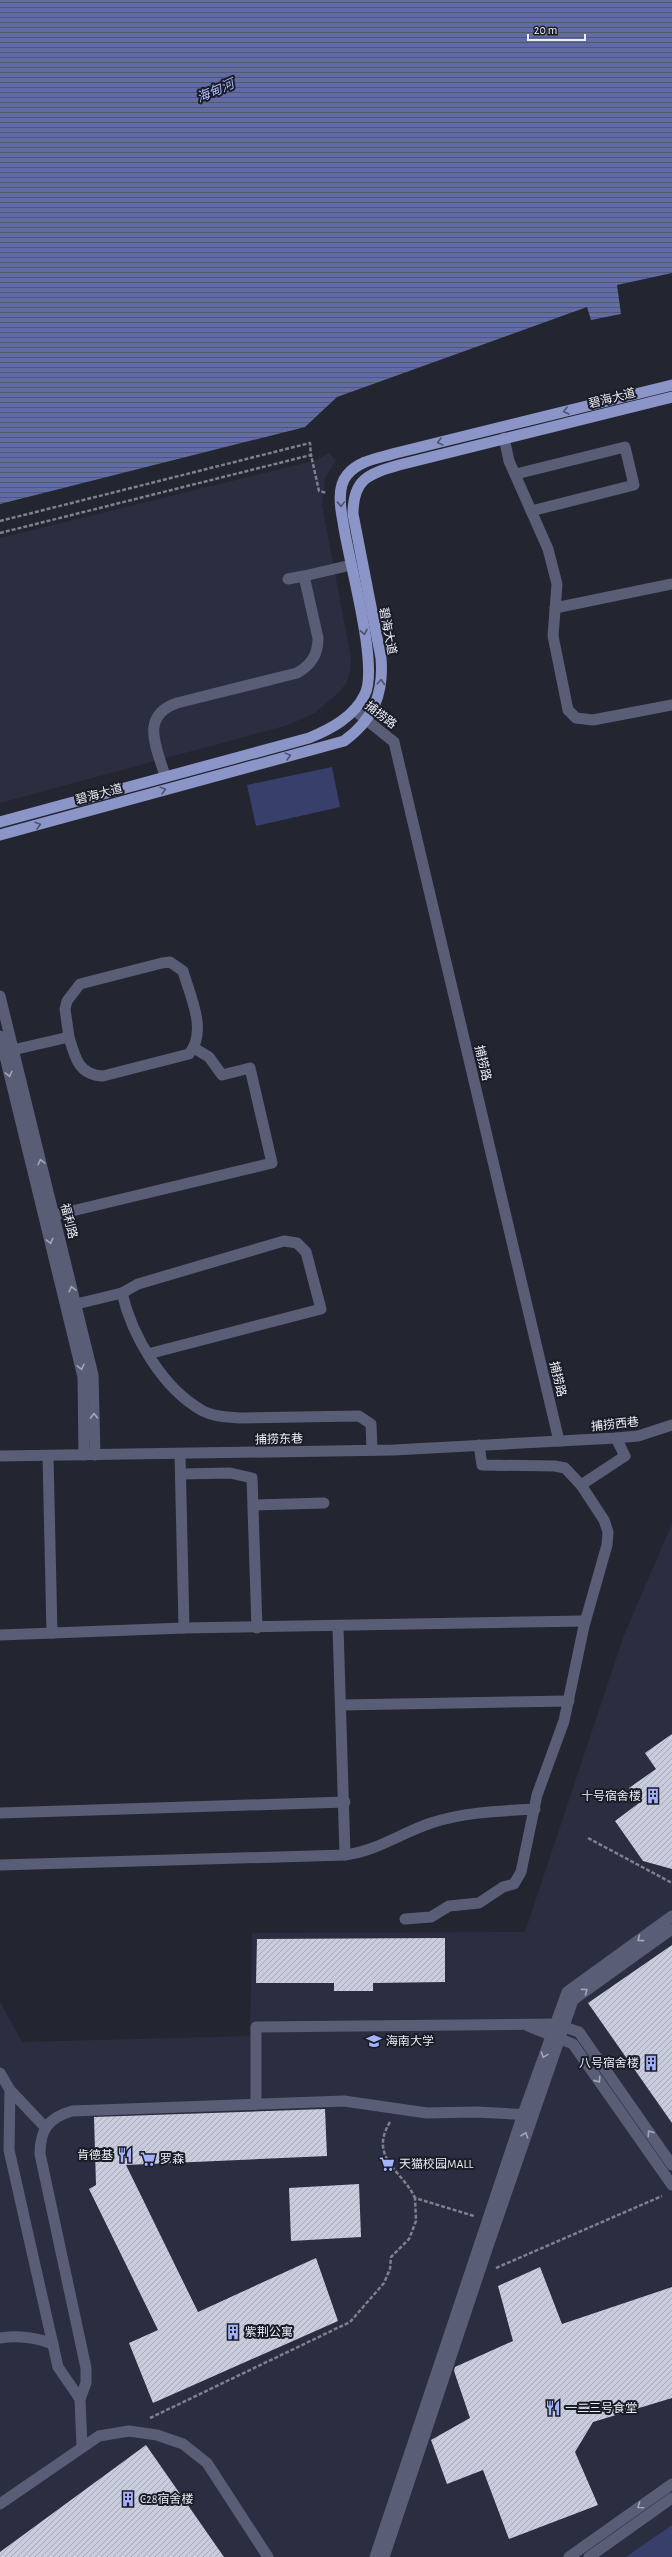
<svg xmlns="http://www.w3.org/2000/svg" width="672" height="2557" font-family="'Alegreya Sans','Noto Sans SC',sans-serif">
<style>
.built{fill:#2b2e40}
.green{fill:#383f6b}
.water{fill:url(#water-rules)}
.building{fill:url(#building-hatch)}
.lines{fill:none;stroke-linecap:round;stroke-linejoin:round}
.path{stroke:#7e808b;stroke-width:2.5;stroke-dasharray:4 2;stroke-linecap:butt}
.minor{stroke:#595e76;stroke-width:11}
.primary{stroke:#8b95c7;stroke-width:11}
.oneway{stroke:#4d526f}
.oneway2{stroke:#a2a6b6}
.labels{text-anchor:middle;stroke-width:4;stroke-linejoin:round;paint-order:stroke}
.street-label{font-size:12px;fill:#eceef6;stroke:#1a1c27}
.poi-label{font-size:12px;fill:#eceef6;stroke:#1a1c27;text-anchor:start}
.water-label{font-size:13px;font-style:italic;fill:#adbafc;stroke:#1a1c27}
</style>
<defs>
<pattern id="water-rules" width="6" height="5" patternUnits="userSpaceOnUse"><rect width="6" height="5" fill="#616ba4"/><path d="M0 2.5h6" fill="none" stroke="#535772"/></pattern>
<pattern id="building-hatch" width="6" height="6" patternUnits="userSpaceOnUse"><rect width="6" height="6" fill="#c8ccdc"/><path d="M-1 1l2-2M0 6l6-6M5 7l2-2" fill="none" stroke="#a8abb8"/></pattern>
</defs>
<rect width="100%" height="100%" fill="#232531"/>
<!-- built -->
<g class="built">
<polygon points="329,453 336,461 325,478 322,505 351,658 350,672 346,684 338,693 315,713 288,725 0,803 0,538 317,460"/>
<polygon points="672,1524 672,2557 0,2557 0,2002 22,2042 250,2036 252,1933 525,1932 624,1635"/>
</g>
<!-- green -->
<g class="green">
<polygon points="332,767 340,807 256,826 247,785"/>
<polygon points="672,2525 672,2557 626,2557"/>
</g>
<!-- water -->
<polygon class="water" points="0,0 672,0 672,273 617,285 621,314 591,320 587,307 337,397 305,427 0,504"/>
<!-- building -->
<g class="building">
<polygon points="672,1734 672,1869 643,1861 615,1821 639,1803 629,1788 656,1769 645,1753"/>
<polygon points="445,1938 445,1982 373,1983 373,1991 334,1991 334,1983 256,1983 257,1939"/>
<polygon points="672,1945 672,2123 588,2003"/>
<polygon points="325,2109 327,2156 126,2165 198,2312 316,2258 338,2321 153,2403 129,2343 158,2330 89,2189 96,2185 94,2117"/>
<polygon points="359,2184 361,2237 291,2241 289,2188"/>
<polygon points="540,2267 562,2324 672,2287 672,2398 593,2422 575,2452 598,2505 509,2539 483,2470 447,2484 431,2440 470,2418 454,2371 455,2367 513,2341 498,2286"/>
<polygon points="146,2445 224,2557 0,2557 0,2552"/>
</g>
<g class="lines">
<!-- path -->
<g class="path">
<polyline points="0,521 310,443 311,457"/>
<polyline points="0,533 311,455 319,491 327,493"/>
<polyline points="588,1838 672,1883"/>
<path d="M390,2122C368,2158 403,2171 415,2198"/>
<polyline points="496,2268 662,2196"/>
<polyline points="150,2418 350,2322 384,2283 390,2269 391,2257 409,2239 416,2221 415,2198 474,2216"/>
</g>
<!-- minor -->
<g class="minor">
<polyline points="504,438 509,461 548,549 557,584 553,636 568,710 576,718 593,720 672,705"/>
<polyline points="516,474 625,447 634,485 531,511"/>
<polyline points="288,579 304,576"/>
<polyline points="555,608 672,584"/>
<polyline points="354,710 394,742 559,1441"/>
<path d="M165,776C157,748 139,716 177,703L297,673C311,665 318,655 318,638L304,576L351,565"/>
<polyline points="0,996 93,1375 95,1455"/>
<polyline points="0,1036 83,1377 84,1455"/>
<path d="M4,1052L69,1037C75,1058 79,1075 103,1076L189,1054C208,1031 190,996 183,971L170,962L162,963L80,984L67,1001L65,1009L69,1037"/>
<polyline points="47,1217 272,1163 250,1068 222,1075 209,1057 194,1048"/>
<polyline points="122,1293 138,1284 284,1241 297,1243 306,1252 321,1309 148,1354"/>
<path d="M68,1306L122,1293C132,1336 163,1389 203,1411C214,1417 227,1417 239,1418L359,1416L371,1424L372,1450"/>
<polyline points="180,1454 184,1628"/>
<polyline points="0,1456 394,1450 616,1438 638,1436 672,1425"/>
<polyline points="48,1456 52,1633"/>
<polyline points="181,1474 230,1473 252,1478 257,1628"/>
<polyline points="581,1485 625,1456 616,1438"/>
<polyline points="254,1505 324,1503"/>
<polyline points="338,1627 345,1855"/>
<polyline points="0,1635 184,1628 585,1621"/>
<polyline points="342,1705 569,1701"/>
<polyline points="0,1813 345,1802"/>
<path d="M0,1865L345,1855C377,1851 401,1833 431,1823C465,1812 500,1811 535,1809"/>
<polyline points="405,1919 431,1917 449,1906 479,1903 503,1887 514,1884 521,1872 537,1795 564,1721 584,1626 607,1545 608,1532 604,1520 581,1485 565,1468 555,1466 482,1465 479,1445"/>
<polyline points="528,2026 573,2044 672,2185"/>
<polyline points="0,2073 10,2090 9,2150 58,2367 80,2399"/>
<polyline points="10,2090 44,2126"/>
<polyline points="256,2104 256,2027 555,2024 579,2032 672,2165"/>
<path d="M0,2338C19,2335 35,2337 53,2344"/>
<path d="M82,2447L80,2399L86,2383V2368L40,2154C40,2130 48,2118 72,2111L344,2101L427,2113L476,2112L532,2115"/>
<polyline points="0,2504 99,2436 129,2431 157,2435 183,2444 207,2463 268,2557"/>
<polyline points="375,2557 523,2114 567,1992 672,1916"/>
<polyline points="384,2557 487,2249 573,2000 672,1929"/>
<polyline points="569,2557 672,2484"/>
<polyline points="589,2557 672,2498"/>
</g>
<!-- primary -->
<g class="primary">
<path d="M0,822L309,738C331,729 354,717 365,694C379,665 348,559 343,522C340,507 337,487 347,475C359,460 380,458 396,453L672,385"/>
<path d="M0,835L344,741C373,720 384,694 381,658L353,514C353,479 368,474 399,465L672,397"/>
</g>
</g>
<!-- one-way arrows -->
<defs><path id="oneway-chevron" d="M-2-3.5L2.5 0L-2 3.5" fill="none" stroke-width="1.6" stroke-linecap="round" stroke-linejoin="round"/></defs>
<g class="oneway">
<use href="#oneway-chevron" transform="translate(566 411) rotate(166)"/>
<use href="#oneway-chevron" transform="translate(440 442) rotate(166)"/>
<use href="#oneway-chevron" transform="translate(341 504) rotate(88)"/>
<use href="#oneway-chevron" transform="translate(364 632) rotate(79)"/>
<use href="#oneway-chevron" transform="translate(381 682) rotate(-85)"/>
<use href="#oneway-chevron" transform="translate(288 756) rotate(-15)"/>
<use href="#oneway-chevron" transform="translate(163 790) rotate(-15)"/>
<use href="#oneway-chevron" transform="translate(38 825) rotate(-16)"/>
</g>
<g class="oneway2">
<use href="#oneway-chevron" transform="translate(9 1074) rotate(76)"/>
<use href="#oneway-chevron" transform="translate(41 1162) rotate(-104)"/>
<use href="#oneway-chevron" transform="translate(50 1241) rotate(76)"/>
<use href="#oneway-chevron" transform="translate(72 1289) rotate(-104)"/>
<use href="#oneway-chevron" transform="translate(81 1367) rotate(76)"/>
<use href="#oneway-chevron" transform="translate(94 1416) rotate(-91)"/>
<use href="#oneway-chevron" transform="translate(640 1939) rotate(144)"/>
<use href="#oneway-chevron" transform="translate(585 1991) rotate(-36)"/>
<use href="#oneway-chevron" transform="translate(544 2055) rotate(110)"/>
<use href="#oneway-chevron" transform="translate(598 2080) rotate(55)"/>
<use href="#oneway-chevron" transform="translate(650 2133) rotate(-125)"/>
<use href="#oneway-chevron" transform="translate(525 2135) rotate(-71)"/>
<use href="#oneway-chevron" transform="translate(640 2506) rotate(145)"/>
</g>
<!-- icons -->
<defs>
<g id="building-bare" transform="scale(1.2)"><path d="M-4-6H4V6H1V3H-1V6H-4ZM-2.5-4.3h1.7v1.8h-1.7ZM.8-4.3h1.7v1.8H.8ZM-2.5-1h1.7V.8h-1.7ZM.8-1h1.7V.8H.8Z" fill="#a4b2fc" stroke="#1a1c27" stroke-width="2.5" paint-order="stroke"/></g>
<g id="university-bare" transform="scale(1.2)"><path d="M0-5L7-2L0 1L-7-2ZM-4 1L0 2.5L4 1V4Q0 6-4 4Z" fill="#a4b2fc" stroke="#1a1c27" stroke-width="2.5" paint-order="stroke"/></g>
<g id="restaurant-bare" transform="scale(1.2)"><path d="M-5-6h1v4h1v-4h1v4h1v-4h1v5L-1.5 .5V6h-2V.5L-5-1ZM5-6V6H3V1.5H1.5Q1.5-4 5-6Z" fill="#a4b2fc" stroke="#1a1c27" stroke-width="2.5" paint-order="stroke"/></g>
<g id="supermarket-bare" transform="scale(1.2)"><path d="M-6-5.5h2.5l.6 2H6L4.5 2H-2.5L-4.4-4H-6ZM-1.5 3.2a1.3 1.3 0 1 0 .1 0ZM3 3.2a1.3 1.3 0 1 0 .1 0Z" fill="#a4b2fc" stroke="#1a1c27" stroke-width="2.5" paint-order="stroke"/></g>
</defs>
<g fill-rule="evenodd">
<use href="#building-bare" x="653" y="1796"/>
<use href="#university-bare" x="374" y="2041"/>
<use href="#building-bare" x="651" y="2063"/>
<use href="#restaurant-bare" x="125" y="2155"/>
<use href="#supermarket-bare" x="148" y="2159"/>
<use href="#supermarket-bare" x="387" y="2164"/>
<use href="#building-bare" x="233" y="2332"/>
<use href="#restaurant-bare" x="553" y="2408"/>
<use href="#building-bare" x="128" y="2499"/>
</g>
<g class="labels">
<!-- street labels -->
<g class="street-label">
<text transform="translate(612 398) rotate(-14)" y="4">碧海大道</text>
<text transform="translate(388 631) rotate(79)" y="4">碧海大道</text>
<text transform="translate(381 715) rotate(38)" y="4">捕捞路</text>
<text transform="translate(99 794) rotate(-15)" y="4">碧海大道</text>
<text transform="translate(483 1063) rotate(77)" y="4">捕捞路</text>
<text transform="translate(69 1221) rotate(76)" y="4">福利路</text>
<text transform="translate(558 1379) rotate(77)" y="4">捕捞路</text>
<text transform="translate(615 1424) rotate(-6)" y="4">捕捞西巷</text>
<text transform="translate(279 1439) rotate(-1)" y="4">捕捞东巷</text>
</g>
<!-- poi labels -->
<g class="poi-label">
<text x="641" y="1800" text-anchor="end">十号宿舍楼</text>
<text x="386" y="2045">海南大学</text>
<text x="639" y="2067" text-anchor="end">八号宿舍楼</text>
<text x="113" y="2159" text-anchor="end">肯德基</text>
<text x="160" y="2163">罗森</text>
<text x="399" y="2168">天猫校园MALL</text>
<text x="245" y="2336">紫荆公寓</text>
<text x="565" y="2412">一二三号食堂</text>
<text x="140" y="2503">C28宿舍楼</text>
</g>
<!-- water labels -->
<g class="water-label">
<text transform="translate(215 90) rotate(-23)" y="5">海甸河</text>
</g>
</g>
<!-- scale -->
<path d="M528 34v6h57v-6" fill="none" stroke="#eceef6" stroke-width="2"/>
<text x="534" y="34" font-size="12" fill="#eceef6" stroke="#1a1c27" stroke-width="3" paint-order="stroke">20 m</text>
</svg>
